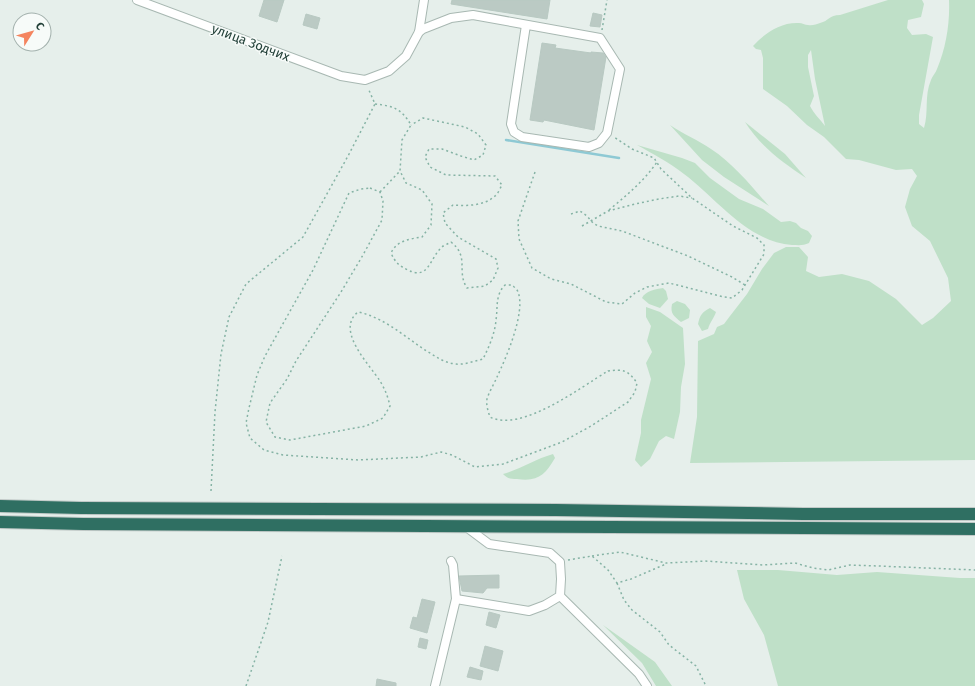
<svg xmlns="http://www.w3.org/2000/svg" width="975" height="686" font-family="'Fira Sans',sans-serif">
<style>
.green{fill:#bfe0c8;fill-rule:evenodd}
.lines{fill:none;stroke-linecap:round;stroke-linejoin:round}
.stream{stroke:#8ec9d4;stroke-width:2.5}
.building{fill:#bbcac4;stroke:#b8c9c2}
.minor-casing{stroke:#a8b8b2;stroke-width:10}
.highway-casing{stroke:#c2cac8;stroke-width:14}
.path{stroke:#86b3a5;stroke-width:1.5;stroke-dasharray:2 3;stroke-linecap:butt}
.minor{stroke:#fff;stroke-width:8}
.highway{stroke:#2f6f62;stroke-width:12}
.labels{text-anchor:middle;stroke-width:3;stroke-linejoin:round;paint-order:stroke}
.street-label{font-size:13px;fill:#24423a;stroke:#f7fbf9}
</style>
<rect width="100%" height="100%" fill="#e6efeb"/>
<!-- green -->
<g class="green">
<path d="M888,0H922L924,4L921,17L908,20L907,28L912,35L926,34L933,37L919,115V124L924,128C929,112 924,96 931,80C932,76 936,73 937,69C946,48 950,23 949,0H975V460L690,463L697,417L698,341L714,334L717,327L724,324L730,316L747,294L762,269L774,253L786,247H799L808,257L806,271L819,277L842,274L869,281L896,299L922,325L933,318L951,301L948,278L930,241L912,226L905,207L910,189L917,176L912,169L896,170L859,160L846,159L824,137L807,125L787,106L763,89V58L761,50L756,49L753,46C764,34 780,22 799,23C802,23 805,25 808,25C812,26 817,24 820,23C829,21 829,15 840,15ZM811,50L815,79L825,126C820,119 814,114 810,106L814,96L808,67V55Z"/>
<path d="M745,122L785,154L806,178C782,162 761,147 745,122Z"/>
<path d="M670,125C683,134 698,140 711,149C734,164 751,186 769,206L724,177L702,160Z"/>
<path d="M637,145L682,158L695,163L710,178L739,199L763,209L781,222L790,221L796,223L801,228L808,231L812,236L809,243C803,246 798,245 792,245C748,242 716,198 684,174C669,162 653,154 637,145Z"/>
<path d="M663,288L666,291L668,299L660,308L649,304L642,298C645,291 656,289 663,288Z"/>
<path d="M677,301L685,304L690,310L689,318L681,322C674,316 670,314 672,304Z"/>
<polygon points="646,307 660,312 683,328 685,364 681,387 680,412 674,439 666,436 659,441 650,459 641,467 635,460 641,433 641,420 651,379 646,363 652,352 647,341 651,326 646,317"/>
<path d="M710,308L716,312C714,318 710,322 708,329L702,331L698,324C700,315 702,312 710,308Z"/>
<path d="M553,454L555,458C545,475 538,482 517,479C511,479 508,479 503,474C521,469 535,459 553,454Z"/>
<polygon points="737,570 778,570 837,575 877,572 960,578 975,578 975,686 778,686 764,635 744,599"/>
<polygon points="603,625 655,662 672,686 656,686 642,663"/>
</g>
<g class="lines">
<!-- stream -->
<polyline class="stream" points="506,140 619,158"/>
</g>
<!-- building -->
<g class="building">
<polygon points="264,0 284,0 277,22 259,16"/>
<polygon points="452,0 550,0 547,19 451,4"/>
<polygon points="593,13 602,15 600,27 590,26"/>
<polygon points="306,14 320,18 317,29 303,25"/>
<polygon points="542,43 556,45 555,48 591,53 591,52 603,53 606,57 594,130 544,120 543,122 530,120"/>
<polygon points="499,575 499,588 487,588 483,593 462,591 459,576"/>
<polygon points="422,599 435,602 427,633 410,628 413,617 417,618"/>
<polygon points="489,612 500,615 496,628 486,625"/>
<polygon points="420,638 428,640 426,649 418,647"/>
<polygon points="485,646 503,651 498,671 480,666"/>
<polygon points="470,667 483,671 481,680 467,677"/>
<polygon points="377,679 396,683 396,686 376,686"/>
</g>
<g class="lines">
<!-- minor casing -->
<g class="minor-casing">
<g id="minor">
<polyline points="137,0 341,76 365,80 389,71 406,56 419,32 424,0"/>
<polyline points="419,32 423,29 451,18 473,15 600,38 620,69 607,133 599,143 589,147 522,137 514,132 511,124 526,25"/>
<polyline points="560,596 639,674 647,686"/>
<polyline points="456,599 529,611 545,605 560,596 561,579 560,562 550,553 489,544 465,526"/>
<polyline points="435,686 456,599 453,565 451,561"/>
</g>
</g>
<!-- highway casing -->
<g class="highway-casing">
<g id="highway">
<polyline points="0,506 81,508 556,510 803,514 975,514"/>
<polyline points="0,522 83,524 975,529"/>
</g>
</g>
<!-- path -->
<g class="path">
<polyline points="602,30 607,0"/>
<path d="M375,104C393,106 401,108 411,125L402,140L400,171L406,183L422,190L432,204L431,225L422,237C410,239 397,240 391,253C395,262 399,266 408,270C429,281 430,257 442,247C444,245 448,244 451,242C470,257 456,271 467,288L485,286L493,280L498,268L496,259L458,237L445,223L443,213L453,205C467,206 484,206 495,196C498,194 500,188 502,185L495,176L446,175L430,167L425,157L429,149H442L461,156L474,160L483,155L486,145L478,134L465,127L423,118L411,125"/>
<polyline points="535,172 518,221 519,239 532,268 551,279 571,284 606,302 622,304 635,293 647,287 669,283 724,297 732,298 742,290 764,254 764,245 757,238 733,226 692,198 661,169 654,158 632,149 614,137"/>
<path d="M370,188L380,192L383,201L382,220L363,255L341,292L296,361L287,379L270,403L266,422L275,437L290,440L366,426L383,418L390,406C388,397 385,389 380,381C369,364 335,330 358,312C383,317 404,336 425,350C435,356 444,363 456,364C465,365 474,361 483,359C489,347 495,333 496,320C498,307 495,295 505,285H512C514,287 517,289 518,292C526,312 506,358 497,377C494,384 489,392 487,399C486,405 488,411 490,417C521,433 581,387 608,371C623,369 628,370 637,383L635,392L628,402L591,426L562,442L503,464L475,467L452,455L441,452L421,457L358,460L283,455L264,450L250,438L246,423L249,408L257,375L265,356L313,270L349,193L361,189Z"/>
<polyline points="380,192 399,172"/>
<path d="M609,210C627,195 644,181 657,162"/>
<polyline points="571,214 580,211 587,216 593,223 598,226 622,231 688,256 732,277 745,285"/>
<polyline points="582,226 608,211 635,204 659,199 679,196 692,198"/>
<polyline points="211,491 215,412 221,354 229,317 246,284 303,237 348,156 375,104 368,88"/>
<polyline points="592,556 620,552 666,563 705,561 763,565 795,563 813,568 828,570 850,565 878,566 975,570"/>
<polyline points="568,560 592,556 608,570 617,583 631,579 666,564"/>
<polyline points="617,583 624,600 632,610 660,632 669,645 696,666 706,686"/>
<polyline points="246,686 268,622 282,556"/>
</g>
<!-- minor -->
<use href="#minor" class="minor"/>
<!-- highway -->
<use href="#highway" class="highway"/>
</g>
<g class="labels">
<!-- street labels -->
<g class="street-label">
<text transform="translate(251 42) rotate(21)" y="5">улица Зодчих</text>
</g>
</g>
<!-- north arrow -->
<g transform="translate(32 32) rotate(53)"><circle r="19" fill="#f7fbf9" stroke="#a3b1ad"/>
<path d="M0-3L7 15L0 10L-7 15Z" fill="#f4845f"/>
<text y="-6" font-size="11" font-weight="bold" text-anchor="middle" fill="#24423a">С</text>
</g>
</svg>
